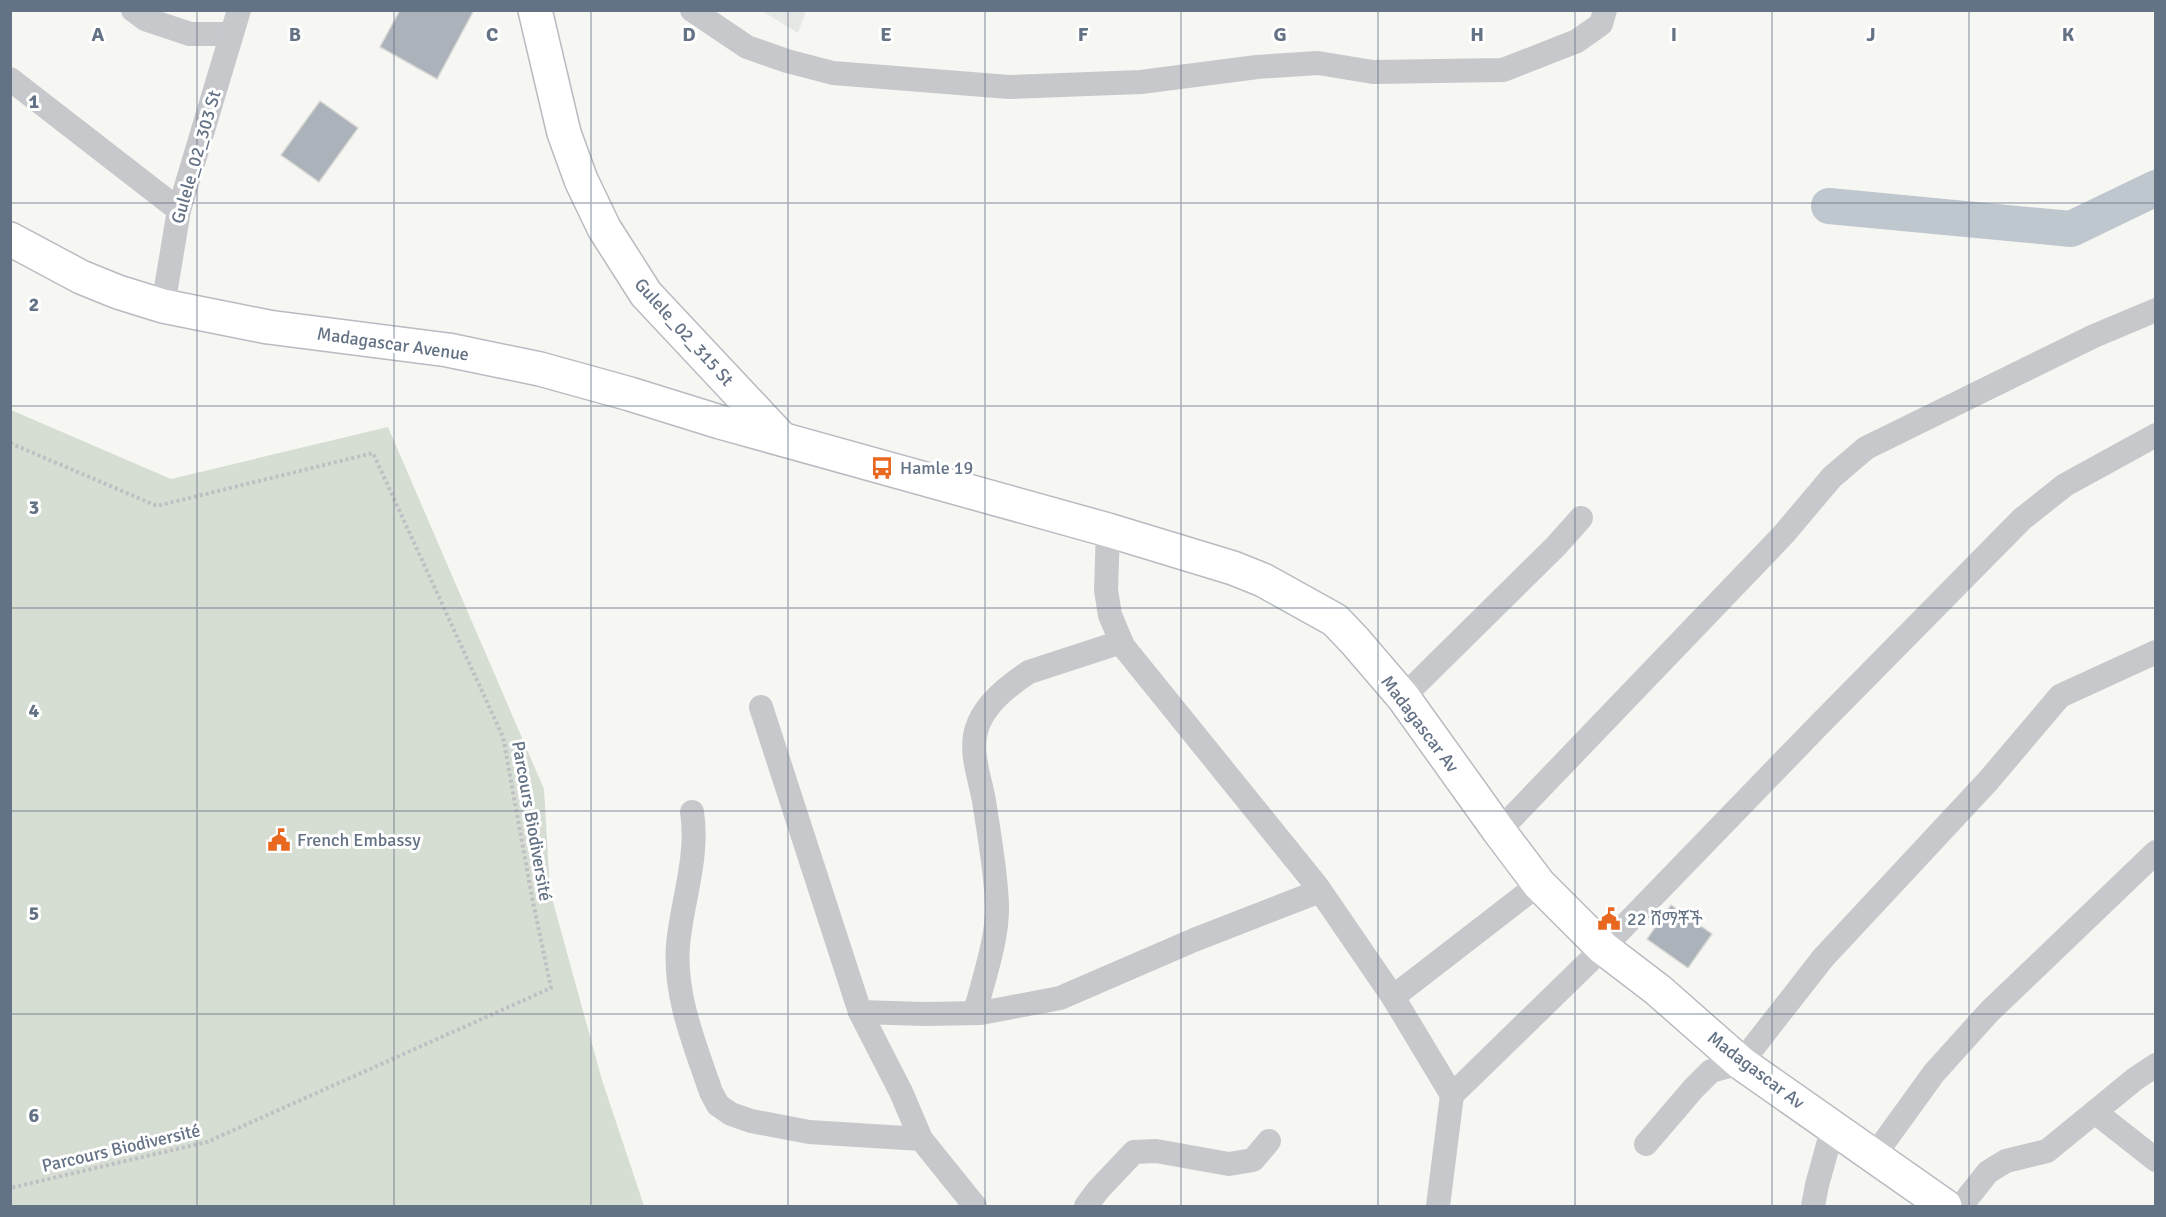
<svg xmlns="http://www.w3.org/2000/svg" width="2166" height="1217" font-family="Signika,'Noto Sans Ethiopic',sans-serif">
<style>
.built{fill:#e6e8e6}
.green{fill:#d6ddd3}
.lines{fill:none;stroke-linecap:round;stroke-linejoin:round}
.river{stroke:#bec7ce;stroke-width:36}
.building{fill:#abb2b9;stroke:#d7d7d5;stroke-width:1.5}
.secondary-casing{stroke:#b8bbc1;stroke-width:36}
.path{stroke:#bfc0c3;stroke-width:4;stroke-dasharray:3 3;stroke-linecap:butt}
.street{stroke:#c6c8cc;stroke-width:24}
.secondary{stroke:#fff;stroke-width:33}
.grid{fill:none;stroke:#647285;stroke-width:1.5;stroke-opacity:0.55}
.labels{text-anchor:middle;stroke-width:6;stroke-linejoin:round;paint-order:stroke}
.street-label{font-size:18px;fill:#647285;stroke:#fff}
.poi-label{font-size:18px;fill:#647285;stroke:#fff;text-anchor:start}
.grid-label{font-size:20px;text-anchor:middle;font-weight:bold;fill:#647285;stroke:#fff;stroke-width:6;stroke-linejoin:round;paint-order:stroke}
</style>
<rect width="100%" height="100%" fill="#f6f6f2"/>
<!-- built -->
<polygon class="built" points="762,11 806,10 806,11 798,33"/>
<!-- green -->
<polygon class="green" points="11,410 171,479 388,427 544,789 550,891 602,1080 644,1206 11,1206"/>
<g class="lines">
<!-- river -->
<polyline class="river" points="1829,206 2071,229 2156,188"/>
</g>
<!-- building -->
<g class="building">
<polygon points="400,10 474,10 437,79 380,47"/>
<polygon points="320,101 358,128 319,182 281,155"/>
<polygon points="1671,905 1712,934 1688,968 1647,939"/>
</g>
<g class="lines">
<!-- secondary casing -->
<g class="secondary-casing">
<g id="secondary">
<polyline points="535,10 564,133 581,180 604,228 646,294 782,439"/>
<polyline points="10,239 81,277 118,292 163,306 268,327 448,350 540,369 630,394 720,422 1108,530 1233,568 1263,580 1335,620 1355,641 1403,697 1499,831 1539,884 1603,948 1658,990 1741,1063 1945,1206"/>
</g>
</g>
<!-- path -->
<polyline class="path" points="10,443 157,506 373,453 503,737 532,897 551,988 207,1142 10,1188"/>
<!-- street -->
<g class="street">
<polyline points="133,10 145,19 190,34 231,34"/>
<polyline points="692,10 747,47 787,61 833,73 1009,87 1141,82 1257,67 1318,63 1373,72 1503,70 1577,41 1601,24 1605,10"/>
<polyline points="10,79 179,210"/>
<polyline points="163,306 179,210 239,10"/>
<polyline points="1108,530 1106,590 1110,615 1123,646 1317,886 1393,997 1452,1095"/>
<polyline points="1403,697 1556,546 1581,518"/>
<polyline points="761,707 860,1012 901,1092 921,1139 975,1206"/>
<path d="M692,812C699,857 682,901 678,945C674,996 695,1045 711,1092L718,1105L731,1114L751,1121L809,1132L921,1139"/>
<polyline points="1499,831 1783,535 1832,477 1866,448 2094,336 2156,310"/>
<polyline points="1393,997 1539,884"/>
<polyline points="860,1012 925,1014 981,1013 1060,998 1194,940 1320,891"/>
<path d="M975,1013C983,980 998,939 997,905C996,872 989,834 984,801C980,778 969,751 977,728C984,705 1009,685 1029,672L1121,642"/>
<polyline points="2095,1112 2156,1160"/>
<polyline points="1646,1144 1693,1089 1711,1071 1741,1063 1823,958 1988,781 2060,696 2156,652"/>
<polyline points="1874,1156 1934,1073 1989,1012 2156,852"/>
<polyline points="1086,1206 1098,1190 1134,1152 1156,1151 1229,1164 1253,1160 1269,1141"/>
<polyline points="1438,1206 1452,1095 1603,948 1813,731 2022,519 2065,485 2156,435"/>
<polyline points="1813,1206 1817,1185 1833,1127"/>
<polyline points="1961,1206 1988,1172 2006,1161 2047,1151 2135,1079 2156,1065"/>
</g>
<!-- secondary -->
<use href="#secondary" class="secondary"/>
</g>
<!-- grid -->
<path class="grid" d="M197,10V1206M394,10V1206M591,10V1206M788,10V1206M985,10V1206M1181,10V1206M1378,10V1206M1575,10V1206M1772,10V1206M1969,10V1206M10,203H2156M10,406H2156M10,608H2156M10,811H2156M10,1014H2156"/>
<!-- icons -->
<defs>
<g id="bus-bare" transform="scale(1.8)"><path d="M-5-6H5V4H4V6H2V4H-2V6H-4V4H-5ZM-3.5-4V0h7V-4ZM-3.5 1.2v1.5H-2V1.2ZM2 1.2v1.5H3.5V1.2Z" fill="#e96820" stroke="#fff" stroke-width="2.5" paint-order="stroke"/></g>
<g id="civic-bare" transform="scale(1.8)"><path d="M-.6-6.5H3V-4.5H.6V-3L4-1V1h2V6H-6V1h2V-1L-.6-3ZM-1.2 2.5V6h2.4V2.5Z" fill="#e96820" stroke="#fff" stroke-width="2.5" paint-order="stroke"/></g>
</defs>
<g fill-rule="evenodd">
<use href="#bus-bare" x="882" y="468"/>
<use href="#civic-bare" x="279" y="840"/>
<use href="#civic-bare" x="1609" y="919"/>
</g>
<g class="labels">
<!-- street labels -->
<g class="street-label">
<text transform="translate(196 157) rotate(-74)" y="6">Gulele_02_303 St</text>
<text transform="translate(684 332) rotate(48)" y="6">Gulele_02_315 St</text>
<text transform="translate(393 344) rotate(8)" y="6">Madagascar Avenue</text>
<text transform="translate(1420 724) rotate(53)" y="6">Madagascar Av</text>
<text transform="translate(532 821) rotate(80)" y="6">Parcours Biodiversité</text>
<text transform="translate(1756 1070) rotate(37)" y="6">Madagascar Av</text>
<text transform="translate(121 1148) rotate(-13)" y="6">Parcours Biodiversité</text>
</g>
<!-- poi labels -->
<g class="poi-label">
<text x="900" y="474">Hamle 19</text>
<text x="297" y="846">French Embassy</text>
<text x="1627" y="925">22 ሸማቾች</text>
</g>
</g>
<g class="grid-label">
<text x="98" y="41">A</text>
<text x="295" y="41">B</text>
<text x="492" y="41">C</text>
<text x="689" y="41">D</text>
<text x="886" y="41">E</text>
<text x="1083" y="41">F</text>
<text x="1280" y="41">G</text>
<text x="1477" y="41">H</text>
<text x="1674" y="41">I</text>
<text x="1871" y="41">J</text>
<text x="2068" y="41">K</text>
<text x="34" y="108">1</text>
<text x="34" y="311">2</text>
<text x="34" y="514">3</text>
<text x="34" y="717">4</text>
<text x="34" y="920">5</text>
<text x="34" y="1122">6</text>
</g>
<!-- border -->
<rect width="2166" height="1217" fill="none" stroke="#647285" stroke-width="24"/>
</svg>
